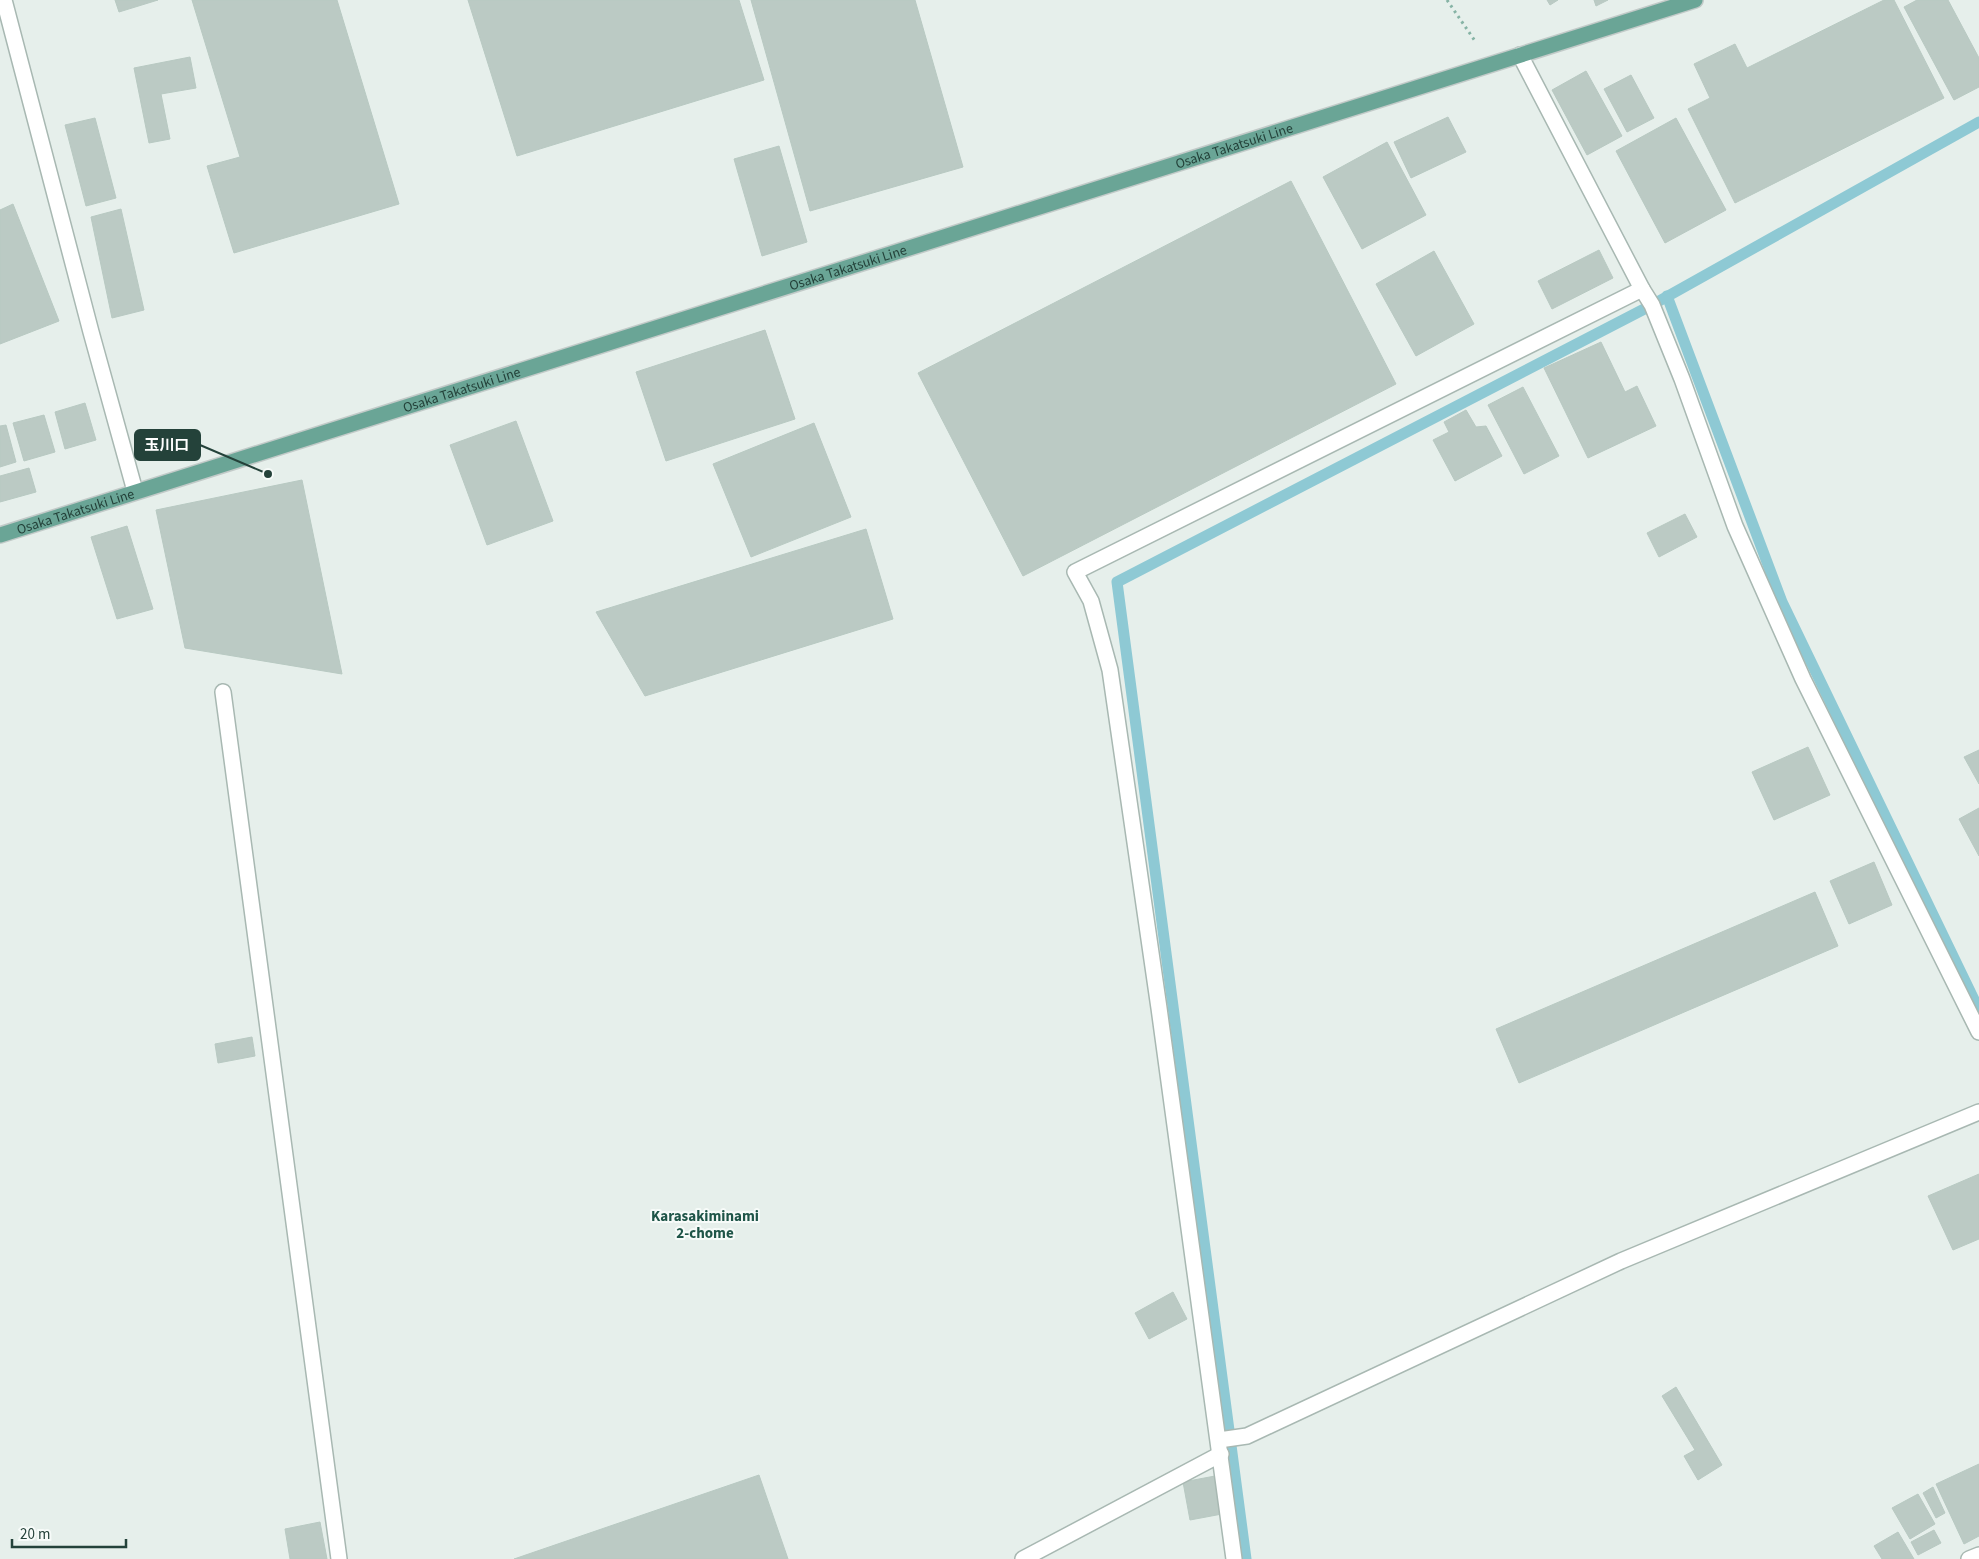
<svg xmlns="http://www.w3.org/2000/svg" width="1979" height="1559" font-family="'Source Sans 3','Noto Sans JP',sans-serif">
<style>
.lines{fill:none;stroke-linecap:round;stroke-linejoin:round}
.stream{stroke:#8ec9d4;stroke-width:11}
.building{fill:#bbcac4;stroke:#b8c9c2}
.street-casing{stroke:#a8b8b2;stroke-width:18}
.primary-casing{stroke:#c2cac8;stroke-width:18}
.path{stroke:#86b3a5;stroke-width:3;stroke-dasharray:2.5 4;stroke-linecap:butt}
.street{stroke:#fff;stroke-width:15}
.primary{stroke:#6aa596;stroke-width:15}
.labels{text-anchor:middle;stroke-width:4;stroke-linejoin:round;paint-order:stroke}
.street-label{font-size:14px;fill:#24423a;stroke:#f7fbf9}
.neighbourhood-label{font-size:15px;font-weight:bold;fill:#1f5548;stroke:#f7fbf9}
.leader{fill:none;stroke:#24423a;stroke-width:2}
.callout-dot{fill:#24423a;stroke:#f7fbf9;stroke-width:2}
.callout{fill:#24423a;stroke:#24423a;stroke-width:2}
.callout-label{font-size:15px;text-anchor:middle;font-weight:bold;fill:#fff}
</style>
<rect width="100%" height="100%" fill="#e6efeb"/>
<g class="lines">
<!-- stream -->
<g class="stream">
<polyline points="1667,296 1782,602 1979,1010"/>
<polyline points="1246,1559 1117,582 1652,305 1979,122"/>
</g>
</g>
<!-- building -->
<g class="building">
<polygon points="115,0 158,0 119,12"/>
<polygon points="192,0 337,0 399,204 234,253 207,166 240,157"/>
<polygon points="468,0 739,0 764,80 517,156"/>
<polygon points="751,0 915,0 963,167 810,211"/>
<polygon points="1547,0 1558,0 1550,5"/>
<polygon points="1594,0 1608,0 1596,6"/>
<polygon points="1884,0 1894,0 1944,98 1735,203 1688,109 1710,98 1694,64 1735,44 1747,68"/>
<polygon points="1917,0 1948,0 1979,58 1979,87 1954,100 1904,7"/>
<polygon points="190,57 196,88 161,94 170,139 149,143 134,68"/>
<polygon points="1586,71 1622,136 1587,155 1552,90"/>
<polygon points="1631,75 1654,118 1627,132 1604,89"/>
<polygon points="1448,117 1466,152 1411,178 1394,142"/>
<polygon points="95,118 116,198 86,206 65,125"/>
<polygon points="1676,118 1726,210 1665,243 1616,151"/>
<polygon points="1387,142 1426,215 1362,249 1323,177"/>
<polygon points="779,146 807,242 762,256 734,159"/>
<polygon points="1291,181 1396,384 1023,576 918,373"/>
<polygon points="13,204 59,321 0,344 0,210"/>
<polygon points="121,209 144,310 112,318 91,217"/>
<polygon points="1599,250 1613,278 1552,309 1538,281"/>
<polygon points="1434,251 1474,324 1416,356 1376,284"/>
<polygon points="765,330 795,419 666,461 636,372"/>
<polygon points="1601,342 1625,392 1637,386 1656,426 1588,458 1544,368"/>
<polygon points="1523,387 1559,456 1524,474 1488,405"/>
<polygon points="85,403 96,440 65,449 55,412"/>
<polygon points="1466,410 1476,427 1486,426 1502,456 1455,481 1433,440 1449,432 1444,422"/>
<polygon points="44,415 55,452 24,461 13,423"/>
<polygon points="516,421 553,521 487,545 450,445"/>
<polygon points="814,423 851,517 751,557 713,464"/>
<polygon points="6,425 16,462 0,467 0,426"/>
<polygon points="29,468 36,492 0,502 0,476"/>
<polygon points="302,480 342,674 185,648 156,510"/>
<polygon points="1685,514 1697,537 1659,557 1647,533"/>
<polygon points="127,526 153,609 117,619 91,537"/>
<polygon points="866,529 893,619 645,696 596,612"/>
<polygon points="1808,747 1830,795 1774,820 1752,772"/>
<polygon points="1979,750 1979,784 1964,757"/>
<polygon points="1979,808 1979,856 1959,819"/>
<polygon points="1874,862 1892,905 1849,924 1830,881"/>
<polygon points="1815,892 1838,946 1519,1083 1496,1029"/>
<polygon points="252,1037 255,1056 218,1063 215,1044"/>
<polygon points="1979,1174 1979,1239 1953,1250 1928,1196"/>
<polygon points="1173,1292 1187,1319 1149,1339 1135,1313"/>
<polygon points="1676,1387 1722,1465 1698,1480 1684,1456 1695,1450 1662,1396"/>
<polygon points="1979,1464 1979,1536 1964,1544 1936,1484"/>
<polygon points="759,1475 788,1559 514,1559"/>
<polygon points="1215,1476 1222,1514 1190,1520 1183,1482"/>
<polygon points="1933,1487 1945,1513 1936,1518 1923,1493"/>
<polygon points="1918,1494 1935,1524 1910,1539 1892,1508"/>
<polygon points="320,1522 327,1559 290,1559 285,1529"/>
<polygon points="1934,1530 1941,1543 1918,1555 1911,1542"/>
<polygon points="1898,1532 1914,1559 1882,1559 1874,1546"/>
</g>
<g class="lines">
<!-- street casing -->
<g class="street-casing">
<g id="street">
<polyline points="4,0 91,332 135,491"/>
<polyline points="1642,289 1652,305 1682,379 1735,526 1803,679 1979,1032"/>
<polyline points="223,692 339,1559"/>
<polyline points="1219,1440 1247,1436 1621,1261 1979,1112"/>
<polyline points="1023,1559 1221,1454"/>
<polyline points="1234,1559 1159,1008 1110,670 1091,601 1075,572 1642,289 1520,55"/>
<polyline points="1969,1559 1979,1555"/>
</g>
</g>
<!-- primary casing -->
<g class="primary-casing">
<g id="primary">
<path id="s1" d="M0,535L1695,0"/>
</g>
</g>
<!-- path -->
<polyline class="path" points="1447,0 1475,41"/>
<!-- street -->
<use href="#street" class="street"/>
<!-- primary -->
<use href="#primary" class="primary"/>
</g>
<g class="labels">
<!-- street labels -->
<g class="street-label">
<text dy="5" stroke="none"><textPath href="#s1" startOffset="1294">Osaka Takatsuki Line</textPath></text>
<text dy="5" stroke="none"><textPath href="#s1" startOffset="889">Osaka Takatsuki Line</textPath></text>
<text dy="5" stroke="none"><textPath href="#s1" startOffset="484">Osaka Takatsuki Line</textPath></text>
<text dy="5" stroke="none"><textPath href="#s1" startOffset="79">Osaka Takatsuki Line</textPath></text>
</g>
<!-- neighbourhood labels -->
<g class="neighbourhood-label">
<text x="705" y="1221">Karasakiminami<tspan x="705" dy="17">2-chome</tspan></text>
</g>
</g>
<!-- callouts -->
<path class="leader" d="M268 474L200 445"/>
<circle class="callout-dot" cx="268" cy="474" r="5"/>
<rect class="callout" x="135" y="430" width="65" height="30" rx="5"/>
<g class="callout-label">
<text x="167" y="450">玉川口</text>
</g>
<!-- scale -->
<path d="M12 1539v8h114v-8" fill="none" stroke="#24423a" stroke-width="2.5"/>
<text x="20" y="1539" font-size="15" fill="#24423a" stroke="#f7fbf9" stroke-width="4" paint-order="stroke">20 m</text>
</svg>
